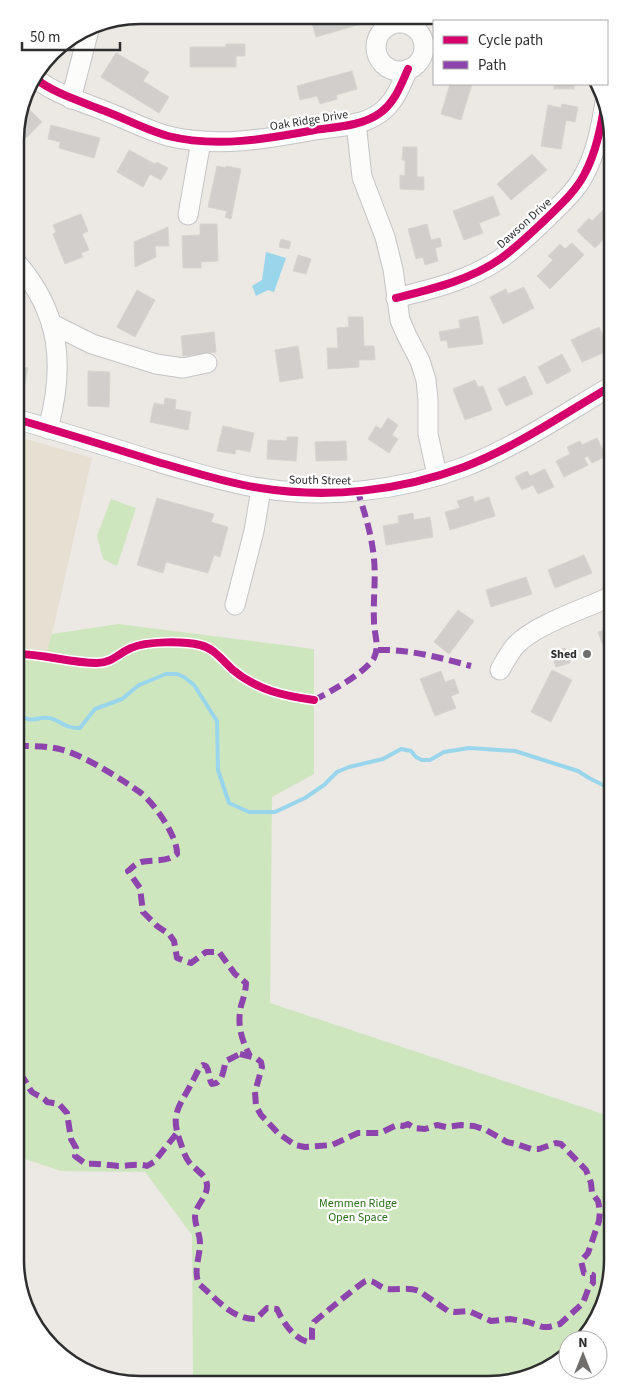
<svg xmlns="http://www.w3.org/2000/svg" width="628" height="1400" font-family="'Source Sans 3',sans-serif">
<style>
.education{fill:#e6e0d3}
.green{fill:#cee6be}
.water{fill:#99d6ec}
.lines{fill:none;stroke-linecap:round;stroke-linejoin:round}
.stream{stroke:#99d6ec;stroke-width:4}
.building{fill:#d1cecb;stroke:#d7d4d0}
.minor-casing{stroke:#c5c4c5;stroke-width:21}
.minor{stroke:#fcfcfb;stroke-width:19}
.quiet{stroke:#8e44ad;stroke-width:6;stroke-dasharray:12 6;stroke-linecap:butt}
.cycleway-casing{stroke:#fff;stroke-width:11}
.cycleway{stroke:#d6006c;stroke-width:8}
.poi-dot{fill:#706f6e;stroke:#fff;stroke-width:2}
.labels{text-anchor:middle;stroke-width:4.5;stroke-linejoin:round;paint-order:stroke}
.street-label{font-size:12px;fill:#2e2e2e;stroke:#fff}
.poi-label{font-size:12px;font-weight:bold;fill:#2e2e2e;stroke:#fff;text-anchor:end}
.park-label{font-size:12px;fill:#2c6e1b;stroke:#fff}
.rim{fill:none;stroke:#2e2e2e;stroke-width:2.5}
</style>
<rect width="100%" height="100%" fill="#ece8e4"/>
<!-- education -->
<polygon class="education" points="16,436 92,458 48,652 17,650"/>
<!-- green -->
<g class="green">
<polygon points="111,499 136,508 117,566 103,559 97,536"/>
<polygon points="118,624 314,649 314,774 272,797 270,1003 612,1117 612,1273 604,1308 584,1340 568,1340 568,1351 530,1375 259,1379 193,1378 192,1235 145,1172 61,1171 19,1157 17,650 47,652 52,634"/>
</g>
<!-- water -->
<polygon class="water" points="266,252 286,258 274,292 268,290 256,296 252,286 262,280"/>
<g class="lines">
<!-- stream -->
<path class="stream" d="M17,714C35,725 35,716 49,718C61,720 64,729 80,728L95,709L122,699L139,685L166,674H177L184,677L194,685L217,721L218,770L229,803L249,812H275L305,798L324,785L337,772L349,767L383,759L401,749L411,751L416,757L422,760H430L444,752L469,748L515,751L578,771L589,778L605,786L611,787"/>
</g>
<!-- building -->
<g class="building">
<polygon points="310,16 359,16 361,24 316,37"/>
<polygon points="439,17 459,17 460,21 441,21"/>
<polygon points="226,44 245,44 245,56 236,56 236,67 190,67 190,47 226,47"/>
<polygon points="116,53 149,72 143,81 169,97 159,113 101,77"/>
<polygon points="352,71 357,89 336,95 337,99 320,104 317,96 300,100 297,86"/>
<polygon points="450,84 472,84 461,120 441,114"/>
<rect x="554" y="84" width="20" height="5"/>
<polygon points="23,103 42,122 26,138 16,128"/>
<polygon points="562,104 578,107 575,122 566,120 561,149 541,146 548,105 561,108"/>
<polygon points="51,125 100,138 94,158 59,148 60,142 48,139"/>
<polygon points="403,147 417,147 417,177 424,177 424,190 400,189 400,175 405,176 405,160 402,160"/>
<polygon points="129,150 155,164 157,162 168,168 161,180 150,174 143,187 117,172"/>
<polygon points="532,154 547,170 511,200 497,184"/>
<polygon points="217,166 226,168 226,166 241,169 231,219 225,217 227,211 208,207"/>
<polygon points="493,196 500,215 479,223 483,233 464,240 453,211"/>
<polygon points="609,204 609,233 595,248 577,231 589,218 592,221"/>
<polygon points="81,214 88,231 82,234 89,250 81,253 83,257 65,264 53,234 56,232 53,225"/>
<polygon points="200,224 217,224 218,261 201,262 201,268 183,268 182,236 200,235"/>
<polygon points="427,224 431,240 440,238 442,246 435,248 438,261 425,265 423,257 416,259 408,229"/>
<polygon points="168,227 169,246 155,246 156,257 135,267 134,242"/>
<polygon points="281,239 291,242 289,249 279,247"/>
<polygon points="572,243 584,255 550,289 537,276 553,260 548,256 560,244 565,249"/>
<polygon points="298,255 311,259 306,274 293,271"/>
<polygon points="524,287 534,308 503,324 490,297 506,289 508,294"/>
<polygon points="137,290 155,300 135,337 117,327"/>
<polygon points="478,316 483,344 448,348 447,340 441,341 439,332 460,328 459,320"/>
<polygon points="348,317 363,317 364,346 374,346 375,360 359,360 359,367 328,369 327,348 338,348 337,328 349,327"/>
<polygon points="599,327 610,350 582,362 571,340"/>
<polygon points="214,332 216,352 183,356 181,336"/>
<polygon points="298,346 303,378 280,382 275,350"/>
<polygon points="562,354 571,371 547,384 538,367"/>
<polygon points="16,366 28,368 24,388 16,386"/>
<polygon points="88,371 110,372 109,407 88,406"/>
<polygon points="525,376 533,394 506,406 498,389"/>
<polygon points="475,380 478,387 483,386 492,410 465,420 453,389"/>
<polygon points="165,398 176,400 175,409 191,412 188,430 150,422 154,403 164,405"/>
<polygon points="388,418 398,425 392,435 398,439 389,453 368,439 376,426 381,429"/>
<polygon points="223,426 254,433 250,452 236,449 235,454 217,451"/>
<polygon points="287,437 298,437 296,461 267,459 268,440 287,441"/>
<polygon points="597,438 606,456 592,463 588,456 584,458 588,465 564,477 556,461 570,454 567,447 580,441 582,445"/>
<polygon points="346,441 347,460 316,461 315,442"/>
<polygon points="545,469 554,487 538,494 533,485 522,490 515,477 527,471 530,476"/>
<polygon points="473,496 474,502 489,497 495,516 450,530 445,512 460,508 457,501"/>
<polygon points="157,498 214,514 211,522 228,527 220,557 214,555 208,573 166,562 163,573 137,565"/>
<polygon points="413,513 414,520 430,517 433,537 386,545 383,526 399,523 398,516"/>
<polygon points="610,534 610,556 603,537"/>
<polygon points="584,555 592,573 555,588 548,570"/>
<polygon points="526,577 532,594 491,607 486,590"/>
<polygon points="458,610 474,621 449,654 434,642"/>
<polygon points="610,628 611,645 604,648 598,632"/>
<polygon points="565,648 570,663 556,667 551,652"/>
<polygon points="552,670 572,680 551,722 531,712"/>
<polygon points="441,671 445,682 454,679 459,693 451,696 456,708 435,716 420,679"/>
</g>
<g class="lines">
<!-- minor casing -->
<g class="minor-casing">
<g id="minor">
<circle cx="400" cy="47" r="24"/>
<path d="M33,77C55,94 80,101 105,111C126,119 146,130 168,136C216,148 267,139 315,130C336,127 362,126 380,113C395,102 401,85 408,69"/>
<polyline points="71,99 90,26"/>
<polyline points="356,123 362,177 385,237 393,269 400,320 406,334 420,361 426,380 428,400 428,434 437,475"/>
<polyline points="188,215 201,141"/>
<path d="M16,262C61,313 65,366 48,429"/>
<path d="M396,298C432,289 470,280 500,259C517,247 531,233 546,219C560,205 575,192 584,175C596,153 601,127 605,102"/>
<polyline points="52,324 92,344 156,364 183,368 207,363"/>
<path d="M16,419C65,433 113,448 161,463C194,472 226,483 260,488C328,499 400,491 464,467C516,447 562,415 610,387"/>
<polyline points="235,605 254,531 261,489"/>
<path d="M500,670C505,661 510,651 517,644C537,624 584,609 610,597"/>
</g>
</g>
<!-- minor -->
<use href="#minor" class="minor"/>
<!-- quiet -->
<g class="quiet">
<path d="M378,650C409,649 441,658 471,666"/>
<path d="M314,700C330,692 365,673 374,658C380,645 374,635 374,621C373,600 376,579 374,559C372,536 365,514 358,492"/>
<path d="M17,746C32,746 50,746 63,750C85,756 123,780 141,793C154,803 178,837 177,854C166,863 154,859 141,862C135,864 133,867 128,871L140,888L143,912L157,926L169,934L174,941L177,958L191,963L206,952H219L235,974L246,983C246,991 243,999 241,1006C237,1024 241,1039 250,1056"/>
<path d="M240,1054L256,1058L261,1062L262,1067L255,1092L256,1106L261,1115L278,1133L295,1145L305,1147L332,1145L358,1133H380L397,1125L403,1126L408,1124L414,1128L425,1129L437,1125L446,1127L461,1125L474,1126L486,1130L507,1142L516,1144L531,1149H539L556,1143L561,1144L586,1170L591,1183L592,1193L598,1201L600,1211L599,1221L588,1253L581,1261L584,1273L593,1275V1283L589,1287L583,1303L560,1324L549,1327H543L528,1322L510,1319L491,1321L469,1311L455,1312L448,1311L419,1291C409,1287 398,1290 388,1289C379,1288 376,1280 366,1281C362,1282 320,1317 314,1322L312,1329V1340L308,1342C293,1338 283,1322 277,1309L267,1308L256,1319C231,1319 217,1299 199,1284C193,1271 200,1257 200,1243C200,1234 195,1225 195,1217C195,1205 208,1197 207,1185C206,1174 195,1170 189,1162C185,1157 183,1150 181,1144C171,1117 176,1111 189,1088C193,1081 196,1074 200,1067L203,1065L206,1066C210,1071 208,1078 212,1084C223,1084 223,1070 226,1061Z"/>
<path d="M19,1074C26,1079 27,1086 32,1092C37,1096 43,1096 47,1102L59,1104L67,1113L71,1139L76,1148L75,1156L86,1164C97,1163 107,1165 118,1166C129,1166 137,1163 147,1166L154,1162L177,1133"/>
</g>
<!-- cycleway casing -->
<g class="cycleway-casing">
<g id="cycleway">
<path d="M33,77C55,94 80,101 105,111C126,119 146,130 168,136C216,148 267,139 315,130C336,127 362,126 380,113C395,102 401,85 408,69"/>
<path d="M396,298C432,289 470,280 500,259C517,247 531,233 546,219C560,205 575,192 584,175C596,153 601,127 605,102"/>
<path d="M16,419C65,433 113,448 161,463C194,472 226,483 260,488C328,499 400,491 464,467C516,447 562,415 610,387"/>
<path d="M17,654C44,654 70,663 97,663C112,663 119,653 131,648C146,641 184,641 200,645C214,648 222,660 233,670C257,690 284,696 314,700"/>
</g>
</g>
<!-- cycleway -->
<use href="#cycleway" class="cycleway"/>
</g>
<!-- markers -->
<circle class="poi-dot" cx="587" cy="654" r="5"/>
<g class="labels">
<!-- street labels -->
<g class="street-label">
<text transform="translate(309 120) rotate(-9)" y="4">Oak Ridge Drive</text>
<text transform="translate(524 223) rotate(-42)" y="4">Dawson Drive</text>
<text transform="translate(320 480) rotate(1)" y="4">South Street</text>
</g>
<!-- poi labels -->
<g class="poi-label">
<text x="577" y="658">Shed</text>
</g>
<!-- park labels -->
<g class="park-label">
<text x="358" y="1207">Memmen Ridge<tspan x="358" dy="14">Open Space</tspan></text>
</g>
</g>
<!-- crop -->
<path d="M0 0H628V1400H0ZM140 24H488A116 116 0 0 1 604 140V1260A116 116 0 0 1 488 1376H140A116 116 0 0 1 24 1260V140A116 116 0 0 1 140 24Z" fill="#fff" fill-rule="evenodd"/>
<path class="rim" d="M140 24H488A116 116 0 0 1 604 140V1260A116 116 0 0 1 488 1376H140A116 116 0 0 1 24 1260V140A116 116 0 0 1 140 24Z"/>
<!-- legend -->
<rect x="433" y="20" width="175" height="65" fill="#ffffff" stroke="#ababab"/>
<rect x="443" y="36" width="25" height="8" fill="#d6006c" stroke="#ababab"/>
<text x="478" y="45" font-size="15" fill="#2e2e2e">Cycle path</text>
<rect x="443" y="61" width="25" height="8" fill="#8e44ad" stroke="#ababab"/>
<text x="478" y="70" font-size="15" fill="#2e2e2e">Path</text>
<!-- north arrow -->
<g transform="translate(583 1355)"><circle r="24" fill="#ffffff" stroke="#ababab"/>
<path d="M0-4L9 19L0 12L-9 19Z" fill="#706f6e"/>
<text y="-8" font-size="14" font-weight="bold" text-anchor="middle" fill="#2e2e2e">N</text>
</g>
<!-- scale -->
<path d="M22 42v8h98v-8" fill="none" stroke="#2e2e2e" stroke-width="2.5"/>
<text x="30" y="42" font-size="15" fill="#2e2e2e" stroke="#ffffff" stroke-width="4" paint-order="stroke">50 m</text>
</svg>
